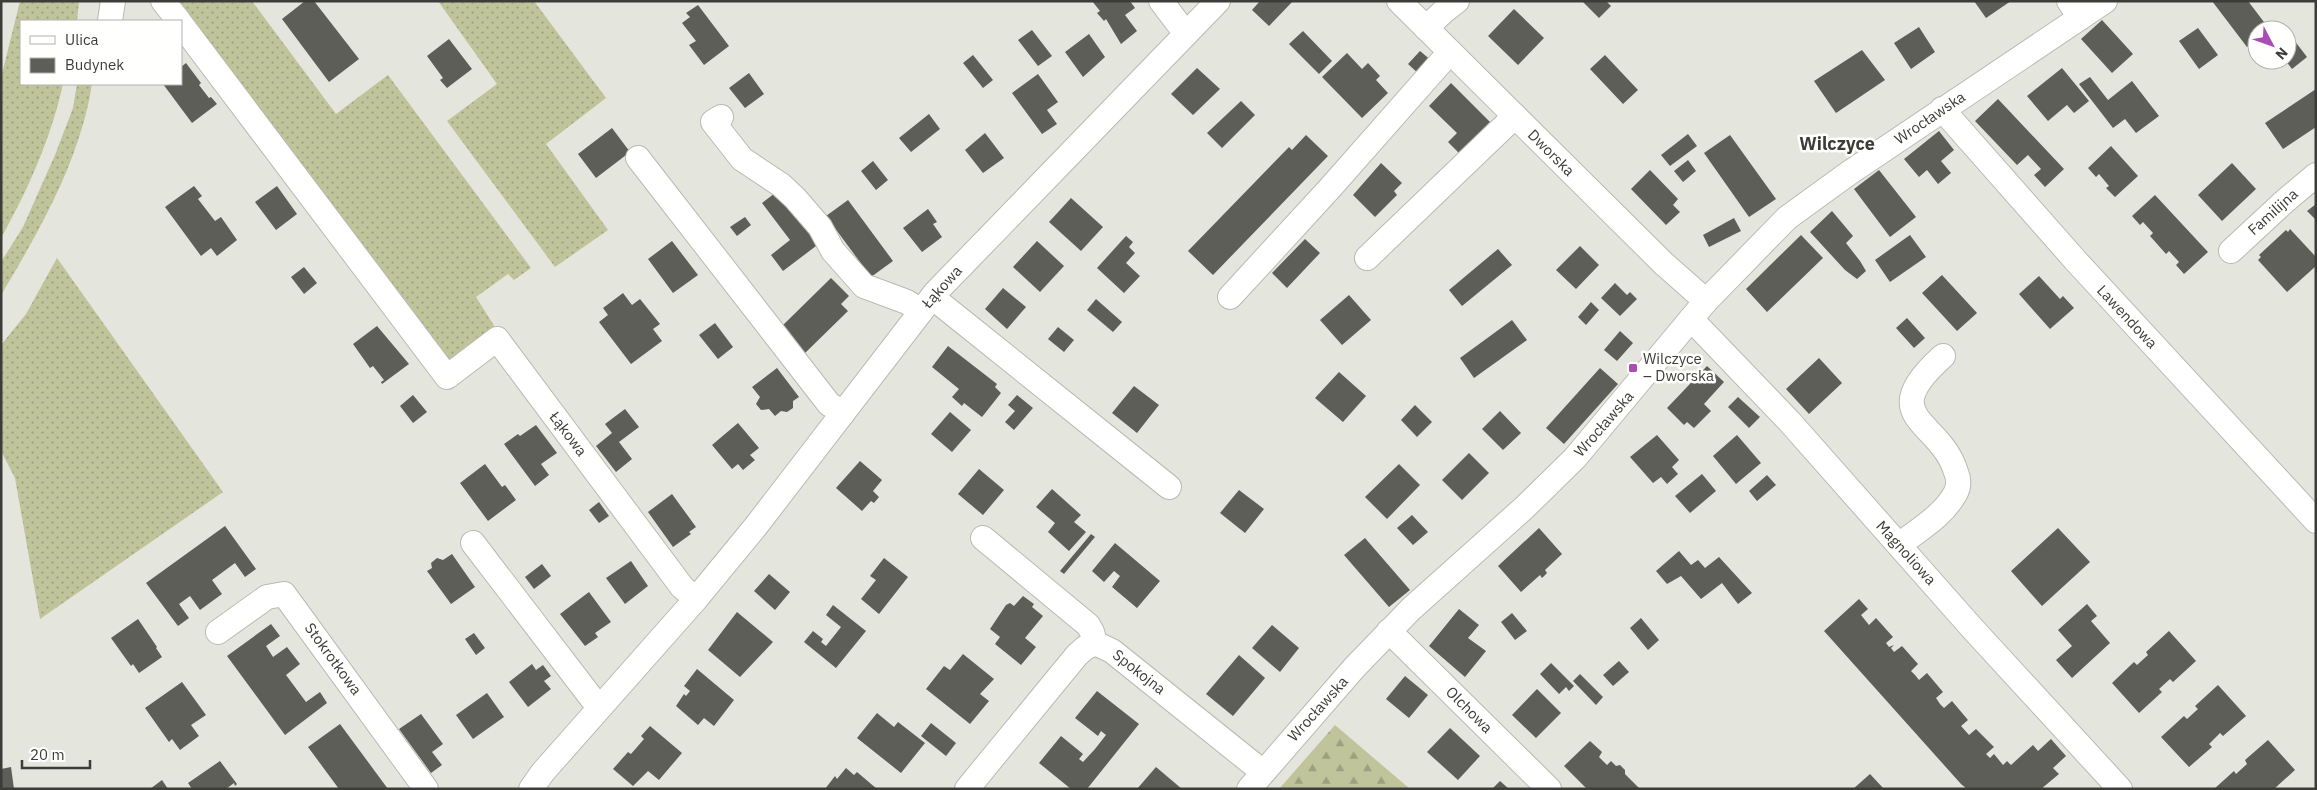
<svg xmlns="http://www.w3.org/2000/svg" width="2317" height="790" font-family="'IBM Plex Sans',sans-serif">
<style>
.grass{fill:url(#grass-dots)}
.forest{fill:url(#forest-firs)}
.building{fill:#5d5e58}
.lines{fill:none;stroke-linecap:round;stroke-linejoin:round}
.minor-casing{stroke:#b9bab2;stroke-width:26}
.minor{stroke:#fff;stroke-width:24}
.poi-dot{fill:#aa4cb5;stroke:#fffffe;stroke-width:2}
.labels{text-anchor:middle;stroke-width:5;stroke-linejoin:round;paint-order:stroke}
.street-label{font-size:15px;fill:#3c3c39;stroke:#fffffe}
.poi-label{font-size:15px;fill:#3c3c39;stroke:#fffffe;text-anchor:start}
.quarter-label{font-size:18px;font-weight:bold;fill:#3c3c39;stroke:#fffffe}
</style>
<defs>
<pattern id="grass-dots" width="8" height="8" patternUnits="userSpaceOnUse" patternTransform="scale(1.25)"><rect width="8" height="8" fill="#bfc49b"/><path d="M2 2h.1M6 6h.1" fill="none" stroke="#9ca07f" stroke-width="1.8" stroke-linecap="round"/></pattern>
<pattern id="forest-firs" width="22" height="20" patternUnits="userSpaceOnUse" patternTransform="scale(1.25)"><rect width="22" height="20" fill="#bfc49b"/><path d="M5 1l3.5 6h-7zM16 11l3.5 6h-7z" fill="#9ca07f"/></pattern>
</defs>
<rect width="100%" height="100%" fill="#e4e5dd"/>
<!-- grass -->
<g class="grass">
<path d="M20,1H79L77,21H21V84H63C51,138 28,190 1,238V78Z"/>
<polygon points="176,1 252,1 336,114 388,75 531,268 514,280 508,274 476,297 498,332 448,367"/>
<polygon points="438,1 534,1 606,98 546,144 608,230 555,267 447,121 497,84"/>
<path d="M77,84H92C80,160 40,230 1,295V262L23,227L55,155L73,108Z"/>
<polygon points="57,258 223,492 40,619 15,478 1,451 1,345 26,314"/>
</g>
<!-- forest -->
<polygon class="forest" points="1335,725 1410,789 1279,789"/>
<!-- building -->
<g class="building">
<polygon points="305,1 314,1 359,59 329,82 282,19"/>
<polygon points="1092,1 1130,1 1135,8 1125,15 1137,31 1121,44 1106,19 1104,21 1097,13 1100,11"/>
<polygon points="1260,1 1293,1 1269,26 1252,10"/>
<polygon points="1582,1 1606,1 1611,6 1599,18"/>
<polygon points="1974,1 2011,1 1986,18"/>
<polygon points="2212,1 2248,1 2270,30 2257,30 2257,40 2247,47"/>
<polygon points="698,5 729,46 704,65 689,45 696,41 682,23 690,17 686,13"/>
<polygon points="1514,9 1544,38 1518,65 1488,36"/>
<polygon points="2102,20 2133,54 2112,73 2081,39"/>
<polygon points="1919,27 1935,52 1911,69 1894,43"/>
<polygon points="2198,28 2218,55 2199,69 2179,41"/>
<polygon points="1032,30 1052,56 1038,66 1018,40"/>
<polygon points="1303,31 1332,61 1319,74 1289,44"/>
<polygon points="1089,34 1105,57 1083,77 1065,52"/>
<polygon points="449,39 472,69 447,88 440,80 443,78 427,56"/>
<polygon points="2294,40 2307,57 2292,69 2285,60 2287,45"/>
<polygon points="1862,50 1885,80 1836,113 1814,81"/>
<polygon points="1420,51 1433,62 1420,75 1408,64"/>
<polygon points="1347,53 1362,69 1368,63 1380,76 1376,80 1388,93 1362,118 1322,77"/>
<polygon points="973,55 993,80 983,88 963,63"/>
<polygon points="1605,55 1638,90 1623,104 1590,69"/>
<polygon points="186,63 201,83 199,85 209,98 211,97 217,104 192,123 163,84 181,84 181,67"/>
<polygon points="1197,68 1220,89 1193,115 1171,94"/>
<polygon points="2062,68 2089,101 2074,113 2067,105 2048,121 2027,96"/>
<polygon points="749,73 764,94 745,108 729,88"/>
<polygon points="1038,74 1058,102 1047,110 1057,124 1042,134 1012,93"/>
<polygon points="2090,77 2108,100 2132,81 2159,116 2136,133 2125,119 2113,128 2079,84"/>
<polygon points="1451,83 1490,122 1459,153 1448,142 1457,133 1429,106"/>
<polygon points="2316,89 2316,127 2283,149 2265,123"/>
<polygon points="1998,99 2064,169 2045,187 2034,175 2041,169 2028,155 2017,165 1975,121"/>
<polygon points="1241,101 1255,115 1222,148 1207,133"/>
<polygon points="929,114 940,129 911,152 899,138"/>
<polygon points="612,128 630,152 596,178 578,154"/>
<polygon points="1939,131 1954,150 1941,161 1951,173 1938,184 1927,170 1919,177 1904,159"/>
<polygon points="985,133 1004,158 983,173 965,150"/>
<polygon points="1688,134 1697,146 1670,166 1661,155"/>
<polygon points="1306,135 1328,156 1213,275 1188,251 1289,147 1292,150"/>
<polygon points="1730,135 1776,199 1749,217 1704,153"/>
<polygon points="2111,146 2138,176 2115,197 2106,188 2109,186 2099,174 2096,177 2088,168"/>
<polygon points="1688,160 1696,171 1683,182 1674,171"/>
<polygon points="873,161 888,180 876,190 861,171"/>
<polygon points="1381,163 1402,183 1394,191 1397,195 1375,217 1353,195"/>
<polygon points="2232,163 2256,189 2222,221 2198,195"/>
<polygon points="1650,170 1678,199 1673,205 1680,212 1666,225 1631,189"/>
<polygon points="1879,170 1916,217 1890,237 1854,189"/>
<polygon points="194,186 202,196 198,199 215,221 221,217 237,240 217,256 211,248 201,256 165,207"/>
<polygon points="277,186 297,214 276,230 255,202"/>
<polygon points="779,190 820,243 783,271 771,255 790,240 762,203"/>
<polygon points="2155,195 2208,252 2184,274 2176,265 2179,262 2169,251 2166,254 2150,236 2153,233 2143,222 2140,225 2132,216"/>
<polygon points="1071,198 1103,227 1081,251 1049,222"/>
<polygon points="848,200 893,261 871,277 826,216"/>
<polygon points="2316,204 2316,220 2307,211"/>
<polygon points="928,209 937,222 933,224 942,237 922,252 903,228"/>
<polygon points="1832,211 1853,236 1846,243 1860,261 1866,271 1857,279 1845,270 1810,232"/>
<polygon points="745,217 751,225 737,236 730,227"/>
<polygon points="1734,218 1741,231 1709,247 1703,235"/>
<polygon points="2290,229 2316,257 2316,266 2287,292 2258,260 2261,257 2259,255 2286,230 2288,232"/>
<polygon points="1801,235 1823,258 1767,312 1746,289"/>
<polygon points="1910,235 1926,257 1890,282 1875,260"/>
<polygon points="1126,236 1133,242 1129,247 1135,253 1126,263 1140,276 1124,293 1097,268"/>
<polygon points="1305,239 1320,253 1287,288 1272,273"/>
<polygon points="672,241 698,275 673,293 648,259"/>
<polygon points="1037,241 1064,266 1040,292 1013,267"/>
<polygon points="1580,246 1599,265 1576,289 1556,270"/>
<polygon points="1498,249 1512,265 1462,306 1449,290"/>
<polygon points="304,267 317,283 304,294 291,277"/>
<polygon points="1942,275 1977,313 1957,331 1922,293"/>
<polygon points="2039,276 2060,299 2063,296 2074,308 2050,329 2019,294"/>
<polygon points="831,278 849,296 841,304 848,311 804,354 779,329"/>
<polygon points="1615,283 1627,295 1630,292 1637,299 1620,316 1601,298"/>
<polygon points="1003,288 1026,307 1007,329 985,309"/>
<polygon points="623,293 632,305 640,299 660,324 653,329 662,341 631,364 599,322 608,315 603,308"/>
<polygon points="1349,295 1371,320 1342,345 1320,320"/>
<polygon points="1096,299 1122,322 1113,332 1087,310"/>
<polygon points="1591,302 1599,310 1586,325 1578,317"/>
<polygon points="1907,318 1925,338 1914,348 1896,328"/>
<polygon points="1512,320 1527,340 1474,378 1460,358"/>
<polygon points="715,323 733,347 718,359 699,335"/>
<polygon points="377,326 409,364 382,384 381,382 384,380 373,366 370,368 353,344"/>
<polygon points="1058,327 1074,340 1064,352 1048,339"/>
<polygon points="1620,331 1633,343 1617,361 1604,350"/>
<polygon points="948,346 997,384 995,387 1001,393 982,417 964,403 962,406 952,397 959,389 932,367"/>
<polygon points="1819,358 1842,383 1809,414 1786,389"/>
<polygon points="1707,366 1724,382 1704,404 1711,411 1694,428 1687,422 1684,425 1667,408"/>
<polygon points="777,368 799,397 793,401 793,408 787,412 781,411 775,416 769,409 761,410 756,404 760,397 752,387"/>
<polygon points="1600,368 1618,384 1564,444 1546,428"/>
<polygon points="1339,372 1366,396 1343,422 1315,398"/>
<polygon points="1134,386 1159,405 1137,433 1112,413"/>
<polygon points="413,395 427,412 413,423 400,406"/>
<polygon points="1017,395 1033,408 1014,430 1005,422 1015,411 1008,405"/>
<polygon points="1738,397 1760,417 1749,428 1728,407"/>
<polygon points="1415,405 1432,422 1417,437 1401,420"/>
<polygon points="625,409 639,427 619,442 632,459 616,472 596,446 612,433 605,424"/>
<polygon points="1500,411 1521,433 1503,450 1482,429"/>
<polygon points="950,412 971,430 952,452 931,434"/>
<polygon points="738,423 759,448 750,455 755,460 743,470 738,464 732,469 712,445"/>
<polygon points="536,425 557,453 541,464 549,475 535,486 504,444 518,434 520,436"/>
<polygon points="1657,435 1679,460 1672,467 1678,474 1667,484 1661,477 1653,483 1630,457"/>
<polygon points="1737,435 1761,463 1736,484 1713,456"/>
<polygon points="1469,453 1489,473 1462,500 1442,480"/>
<polygon points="860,461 882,480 873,491 879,497 874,503 871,501 862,511 836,488"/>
<polygon points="485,464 502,487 505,485 516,500 488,521 460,483"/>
<polygon points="1399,464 1420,485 1387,519 1365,497"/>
<polygon points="979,469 1004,490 983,515 958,494"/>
<polygon points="1702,474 1716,491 1690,513 1675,496"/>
<polygon points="1767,475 1776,485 1757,501 1749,491"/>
<polygon points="1052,489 1081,515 1074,522 1086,532 1069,551 1048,532 1055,523 1036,507"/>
<polygon points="1239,490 1264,509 1245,533 1220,513"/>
<polygon points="672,494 696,527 689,532 691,534 673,547 648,512"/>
<polygon points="599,502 609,516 599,523 589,510"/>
<polygon points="1412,515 1428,532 1413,545 1397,528"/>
<polygon points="225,526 256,569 245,577 235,563 212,580 222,594 200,610 190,596 179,604 189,618 178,626 146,583"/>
<polygon points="1539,528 1562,554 1545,570 1547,573 1542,578 1540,575 1521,592 1498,566"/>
<polygon points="2058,528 2090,562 2042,606 2011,571"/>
<polygon points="1091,534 1095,537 1064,574 1060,571"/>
<polygon points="1365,538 1410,590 1389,607 1344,555"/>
<polygon points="1115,543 1160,581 1137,608 1112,587 1120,576 1114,571 1104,582 1092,571"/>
<polygon points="1679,551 1691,565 1698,560 1705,568 1719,557 1752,593 1738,604 1722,583 1701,599 1681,576 1667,584 1656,571"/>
<polygon points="452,554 475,587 451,604 427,571 432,568 431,563 437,558 443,560"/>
<polygon points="884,558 908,577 879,614 861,599 876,580 870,576"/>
<polygon points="631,561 648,586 625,604 606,578"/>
<polygon points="542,564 551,576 534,589 525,577"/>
<polygon points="769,574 790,592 775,610 754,591"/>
<polygon points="589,592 611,622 595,633 598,637 585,646 560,614"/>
<polygon points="1023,596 1034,604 1032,607 1043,616 1025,638 1036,647 1021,665 995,644 1000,637 990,629 1006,605 1010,603 1014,606"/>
<polygon points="1859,599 1868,609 1861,615 1869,625 1876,618 1893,637 1886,643 1889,647 1894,645 1891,648 1894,652 1902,646 1918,664 1911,671 1915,675 1919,680 1927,673 1943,692 1936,698 1940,704 1944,708 1952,701 1968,720 1961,726 1969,735 1976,729 1994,747 1986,754 1990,758 1994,754 2003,765 2007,761 2011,765 2033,745 2038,751 2051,739 2066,756 2053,768 2059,774 2041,789 1967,789 1961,784 1824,631"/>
<polygon points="2087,604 2097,616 2091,621 2110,643 2072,678 2056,660 2072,646 2058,630"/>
<polygon points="833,605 866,631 836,668 804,642 813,631 823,639 821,642 826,646 841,627 826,615"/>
<polygon points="1459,609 1479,625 1468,638 1486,651 1465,677 1429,646"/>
<polygon points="737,612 773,642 740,677 708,650"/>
<polygon points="1512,613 1527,631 1515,640 1501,622"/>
<polygon points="1641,618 1659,640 1648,650 1630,628"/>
<polygon points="138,619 157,647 156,648 162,657 139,673 133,664 131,666 111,638"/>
<polygon points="271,624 280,636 266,646 273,657 287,647 300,664 286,675 306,702 320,692 327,703 285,735 227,656"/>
<polygon points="1272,625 1299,648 1280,672 1252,648"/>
<polygon points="2169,631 2196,661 2173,682 2170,679 2159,689 2162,692 2139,713 2112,683 2134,662 2137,665 2148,655 2146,652"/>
<polygon points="474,633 485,648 476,655 465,639"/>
<polygon points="963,654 994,679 980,694 989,701 970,724 926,689 944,666 950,670"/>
<polygon points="1239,655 1265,678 1233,716 1206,694"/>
<polygon points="1619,661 1629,672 1613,686 1603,675"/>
<polygon points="1551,663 1574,686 1569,691 1566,687 1559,694 1540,674"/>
<polygon points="532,664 536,670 543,665 551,676 544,681 551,689 528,707 509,682"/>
<polygon points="697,669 734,700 714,726 704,718 698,725 676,706 684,694 686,696 690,691 684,686"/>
<polygon points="1580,674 1603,697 1596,705 1573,681"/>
<polygon points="1405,676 1428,695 1409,718 1386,699"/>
<polygon points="182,682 206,715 191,725 199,736 180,750 172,739 169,742 145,708"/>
<polygon points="2218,685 2246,716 2223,736 2220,733 2209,744 2212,747 2189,767 2161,737 2184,716 2187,719 2198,709 2195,706"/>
<polygon points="1537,689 1561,713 1536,738 1512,715"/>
<polygon points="1097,691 1139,724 1087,789 1071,789 1039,763 1061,736 1083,754 1079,759 1083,762 1095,749 1106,735 1101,731 1098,736 1075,718"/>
<polygon points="487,693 504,717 473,739 456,715"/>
<polygon points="877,713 894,727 898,722 925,743 901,773 857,738"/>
<polygon points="421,714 443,744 432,752 442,765 431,773 399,729"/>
<polygon points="931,723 956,743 946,756 921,736"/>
<polygon points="340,724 388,789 339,789 308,747"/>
<polygon points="650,726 682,753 659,780 648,771 633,786 613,769 628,752 631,754 644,739 641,736"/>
<polygon points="1450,728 1480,756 1458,780 1427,752"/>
<polygon points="2268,740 2295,770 2274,789 2214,789 2234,771 2236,774 2247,764 2245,760"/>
<polygon points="1590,741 1602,752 1599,757 1607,765 1611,761 1616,766 1620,765 1625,770 1625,774 1640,789 1587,789 1564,766"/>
<polygon points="220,761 237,784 235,786 234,783 226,789 192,789 188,783"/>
<polygon points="11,767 14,789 1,789 1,769"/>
<polygon points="1156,767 1182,789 1137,789"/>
<polygon points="846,768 854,775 857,772 877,789 825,789 835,776 837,779"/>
<polygon points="1870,774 1884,789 1853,789"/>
<polygon points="162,780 168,789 150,789"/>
<polygon points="1500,781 1509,789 1492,789"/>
</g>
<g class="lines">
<!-- minor casing -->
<g class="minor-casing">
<g id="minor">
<polyline points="163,1 179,21"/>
<polyline points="1161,1 1186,34"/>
<polyline points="1399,1 1663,263 1706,301"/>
<polyline points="2069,1 2080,18"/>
<polyline points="110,21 113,1"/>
<polyline points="181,24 447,377 497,339 682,587 696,599"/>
<polyline points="1426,28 1444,11 1457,1"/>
<polyline points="1942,109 2076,261 2316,521"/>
<polyline points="721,117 713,122 742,159 781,185 795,198 820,227 833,251 864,286 907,302 921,311"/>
<polyline points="638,158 829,404 843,413"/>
<polyline points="2231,251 2285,201 2316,175"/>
<polyline points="1367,258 1515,116"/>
<polyline points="932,297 1169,487"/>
<polyline points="1230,297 1331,187 1450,52"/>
<polyline points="1691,319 1789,421 1972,628 2120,789"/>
<polyline points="983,538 1088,625 1092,632 1095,643"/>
<polyline points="473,543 593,700 600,707"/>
<path d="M1899,545C1918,530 1943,516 1955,494C1959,487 1959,479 1956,472C1940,419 1873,419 1943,356"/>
<polyline points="1389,631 1549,789"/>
<polyline points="218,632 267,597 284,594 426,789"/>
<polyline points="531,789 543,772 696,599 756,526 936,292 1218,1"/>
<polyline points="967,789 1077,655 1085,648 1095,643 1112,651 1263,772"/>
<polyline points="1249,789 1354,668 1411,609 1525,507 1575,458 1706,301 1787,218 1849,173 2105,1"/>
</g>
</g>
<!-- minor -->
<use href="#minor" class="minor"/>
</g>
<!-- markers -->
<rect class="poi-dot" x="1628" y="363" width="10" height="10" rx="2.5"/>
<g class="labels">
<!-- street labels -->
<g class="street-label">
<text transform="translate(1930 118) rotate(-34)" y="5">Wrocławska</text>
<text transform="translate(1551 153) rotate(45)" y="5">Dworska</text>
<text transform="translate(2273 212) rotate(-42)" y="5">Familijna</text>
<text transform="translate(942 287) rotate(-48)" y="5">Łąkowa</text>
<text transform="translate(2127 317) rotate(47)" y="5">Lawendowa</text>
<text transform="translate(1604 424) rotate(-49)" y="5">Wrocławska</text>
<text transform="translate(568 434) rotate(53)" y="5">Łąkowa</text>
<text transform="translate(1906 553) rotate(48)" y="5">Magnoliowa</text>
<text transform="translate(333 659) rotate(54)" y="5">Stokrotkowa</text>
<text transform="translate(1139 672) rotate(38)" y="5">Spokojna</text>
<text transform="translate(1318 709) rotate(-48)" y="5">Wrocławska</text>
<text transform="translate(1469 710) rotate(45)" y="5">Olchowa</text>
</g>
<!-- poi labels -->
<g class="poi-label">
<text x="1643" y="364">Wilczyce<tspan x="1643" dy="17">– Dworska</tspan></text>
</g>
<!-- quarter labels -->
<g class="quarter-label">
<text x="1837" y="150">Wilczyce</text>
</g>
</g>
<!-- border -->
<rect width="2317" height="790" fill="none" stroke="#3c3c39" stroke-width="5"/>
<!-- legend -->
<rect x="20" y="20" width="162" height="65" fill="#fffffe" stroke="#b1b1af"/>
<rect x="30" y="36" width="25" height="8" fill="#ffffff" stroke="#b1b1af"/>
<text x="65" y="45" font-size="15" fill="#3c3c39">Ulica</text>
<rect x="30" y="58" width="25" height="15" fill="#5d5e58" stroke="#b1b1af"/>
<text x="65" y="70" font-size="15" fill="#3c3c39">Budynek</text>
<!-- north arrow -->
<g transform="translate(2272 45) rotate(131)"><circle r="24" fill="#fffffe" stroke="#b1b1af"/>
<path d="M0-4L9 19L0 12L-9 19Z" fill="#aa4cb5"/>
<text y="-8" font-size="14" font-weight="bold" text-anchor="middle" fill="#3c3c39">N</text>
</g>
<!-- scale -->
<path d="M22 760v8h68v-8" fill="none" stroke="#3c3c39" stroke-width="2.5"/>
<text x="30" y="760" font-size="15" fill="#3c3c39" stroke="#fffffe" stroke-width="4" paint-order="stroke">20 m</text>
</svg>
